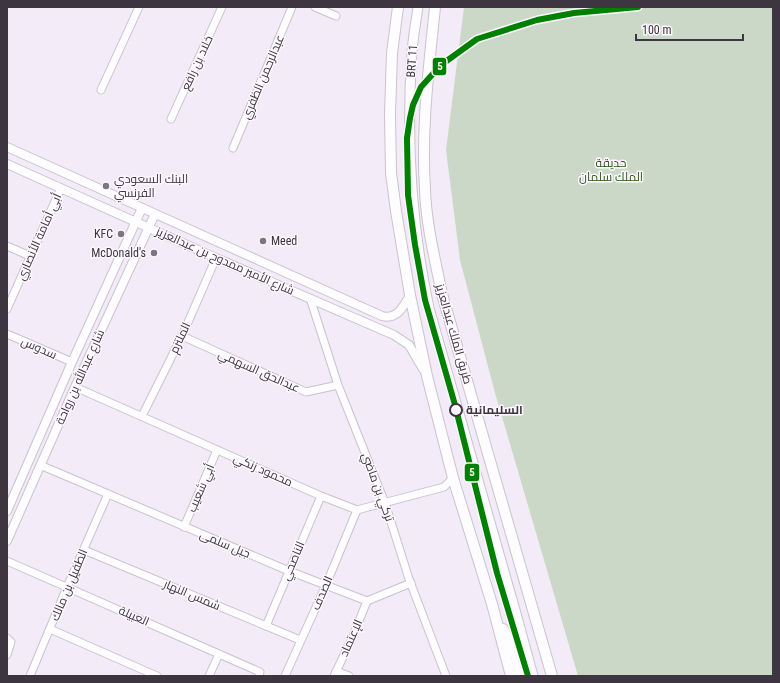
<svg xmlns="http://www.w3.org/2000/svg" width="780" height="683" font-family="'Roboto Condensed',Cairo,sans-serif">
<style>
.green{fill:#cbd8c8}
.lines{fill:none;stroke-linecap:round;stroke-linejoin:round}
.minor-casing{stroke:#cac3ce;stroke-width:9}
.tertiary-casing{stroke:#cac3ce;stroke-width:10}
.secondary-casing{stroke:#cac3ce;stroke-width:11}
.primary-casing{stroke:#cac3ce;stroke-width:12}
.minor{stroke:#fdfcfe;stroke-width:7}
.tertiary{stroke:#fdfcfe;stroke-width:8}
.secondary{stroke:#fdfcfe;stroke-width:9}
.primary{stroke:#fdfcfe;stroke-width:10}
.metro-1-casing{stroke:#fcf8fe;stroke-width:9}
.metro-1{stroke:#008000;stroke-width:6}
.poi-dot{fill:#7d7580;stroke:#fcf8fe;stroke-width:1.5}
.stop-dot{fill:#fcf8fe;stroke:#3d3540;stroke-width:2}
.labels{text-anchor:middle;stroke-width:3;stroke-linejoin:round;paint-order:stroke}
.street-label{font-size:12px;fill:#3d3540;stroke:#fcf8fe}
.park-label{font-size:12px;fill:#275317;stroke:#fcf8fe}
.poi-label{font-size:12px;fill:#3d3540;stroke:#fcf8fe;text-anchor:start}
.stop-label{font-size:12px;font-weight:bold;fill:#3d3540;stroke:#fcf8fe;text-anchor:start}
.line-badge{stroke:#fcf8fe;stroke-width:1.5}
.badge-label{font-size:11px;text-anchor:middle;font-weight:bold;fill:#fff}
</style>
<rect width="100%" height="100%" fill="#f4ebf8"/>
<!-- green -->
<polygon class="green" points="464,7 773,7 773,676 578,676 495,393 460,260 446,150"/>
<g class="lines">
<!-- minor casing -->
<g class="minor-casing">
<g id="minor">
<polyline points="315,7 336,16"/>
<polyline points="101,90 139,7"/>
<polyline points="171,119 222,7"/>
<polyline points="233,148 292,7"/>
<polyline points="7,246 30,256"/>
<polyline points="310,298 338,385 385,503 409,579 446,676"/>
<polyline points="7,309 61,188"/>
<polyline points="7,334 72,362"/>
<polyline points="182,336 306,392 338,385"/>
<polyline points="75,387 321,496 357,510 444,487 453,478"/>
<polyline points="142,416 182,336 216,258"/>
<polyline points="40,465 289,571 367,601 411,583"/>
<polyline points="184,527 217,450"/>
<polyline points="84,550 300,640"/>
<polyline points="7,561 260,672 259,676"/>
<polyline points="266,626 321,496"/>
<polyline points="50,629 157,676"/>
<polyline points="7,638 11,642 7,655"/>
<polyline points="336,671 349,676"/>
<polyline points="30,676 67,587 108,494"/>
<polyline points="209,676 219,654"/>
<polyline points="285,676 326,585 357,510"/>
<polyline points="334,676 353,636 367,601"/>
</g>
</g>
<!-- tertiary casing -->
<g class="tertiary-casing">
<g id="tertiary">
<path d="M7,147L382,316C397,320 404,306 410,295"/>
<polyline points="7,164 216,258 394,335 409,345 423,369"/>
<polyline points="7,511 72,362 142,208"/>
<polyline points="7,541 75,387 155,214"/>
</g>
</g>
<!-- secondary casing -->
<g class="secondary-casing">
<path id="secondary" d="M418,7C416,22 413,37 412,52C406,138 411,224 429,308L517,617L533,676"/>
</g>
<!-- primary casing -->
<g class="primary-casing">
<g id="primary">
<polyline points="398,7 392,53 390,114 391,173 396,211 410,295 427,376 453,478 492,604 511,676"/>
<path d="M435,7C429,67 421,128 425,189C426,224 435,259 442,294L552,676"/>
<polyline points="503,629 516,656 521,676"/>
</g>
</g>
<!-- minor -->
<use href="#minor" class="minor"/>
<!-- tertiary -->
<use href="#tertiary" class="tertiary"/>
<!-- secondary -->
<use href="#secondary" class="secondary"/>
<!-- primary -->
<use href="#primary" class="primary"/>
<!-- metro-1 casing -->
<g class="metro-1-casing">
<polyline id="metro-1" points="528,676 497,573 455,405 425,300 415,245 408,195 407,138 410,118 413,105 421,87 441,65 477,39 537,20 574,13 638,7"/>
</g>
<!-- metro-1 -->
<use href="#metro-1" class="metro-1"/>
</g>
<!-- markers -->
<g class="poi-dot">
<circle cx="106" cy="186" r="4"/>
<circle cx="121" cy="234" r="4"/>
<circle cx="263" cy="241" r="4"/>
<circle cx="154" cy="253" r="4"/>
</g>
<circle class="stop-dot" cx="456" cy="410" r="6"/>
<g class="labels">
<!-- street labels -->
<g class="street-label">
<text transform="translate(412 61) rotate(-86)" y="4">BRT 11</text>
<text transform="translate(197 63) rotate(-65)" y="4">خلاد بن رافع</text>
<text transform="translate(263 77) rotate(-67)" y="4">عبدالرحمن الظفري</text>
<text transform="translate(39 237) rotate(-66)" y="4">أبي أمامة الأنصاري</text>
<text transform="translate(225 261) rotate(24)" y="4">شارع الأمير ممدوح بن عبدالعزيز</text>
<text transform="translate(454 334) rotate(74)" y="4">طريق الملك عبدالعزيز</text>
<text transform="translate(180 338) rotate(-65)" y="4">الملتزم</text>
<text transform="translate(39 348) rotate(24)" y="4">سدوس</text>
<text transform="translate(259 371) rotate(24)" y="4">عبدالحق السهمي</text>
<text transform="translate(80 377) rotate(-66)" y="4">شارع عبدالله بن رواحة</text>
<text transform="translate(263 470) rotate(24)" y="4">محمود زنكي</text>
<text transform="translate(378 487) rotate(70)" y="4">تركي بن ماضي</text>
<text transform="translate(201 488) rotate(-67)" y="4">أبي شعيب</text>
<text transform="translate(225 544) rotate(23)" y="4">جبل سلمى</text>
<text transform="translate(293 561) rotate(-67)" y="4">الناصحي</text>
<text transform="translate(69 585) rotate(-67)" y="4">الطفيل بن مالك</text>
<text transform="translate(322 593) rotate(-66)" y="4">الصدف</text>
<text transform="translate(192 595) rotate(23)" y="4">شمس النهار</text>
<text transform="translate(134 616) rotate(24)" y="4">العبيلة</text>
<text transform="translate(351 638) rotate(-66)" y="4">الإعتماد</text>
</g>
<!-- park labels -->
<g class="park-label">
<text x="611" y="167">حديقة<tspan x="611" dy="14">الملك سلمان</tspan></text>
</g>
<!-- poi labels -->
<g class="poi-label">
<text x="114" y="183">البنك السعودي<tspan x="114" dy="14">الفرنسي</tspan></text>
<text x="113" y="238" text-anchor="end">KFC</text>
<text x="271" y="245">Meed</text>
<text x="146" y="257" text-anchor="end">McDonald's</text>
</g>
<!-- stop labels -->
<g class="stop-label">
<text x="466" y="414">السليمانية</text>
</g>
</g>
<g class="line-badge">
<rect x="432" y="57" width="15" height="19" rx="4" fill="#008000"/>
<rect x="464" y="463" width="16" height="19" rx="4" fill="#008000"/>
</g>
<g class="badge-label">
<text x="440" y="70">5</text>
<text x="472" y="476">5</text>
</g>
<!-- border -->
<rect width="780" height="683" fill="none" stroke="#3d3540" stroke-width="16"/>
<!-- scale -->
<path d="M636 34v6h107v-6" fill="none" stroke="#3d3540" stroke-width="2"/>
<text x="642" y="34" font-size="12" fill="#3d3540" stroke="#fcf8fe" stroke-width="3" paint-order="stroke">100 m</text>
</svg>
